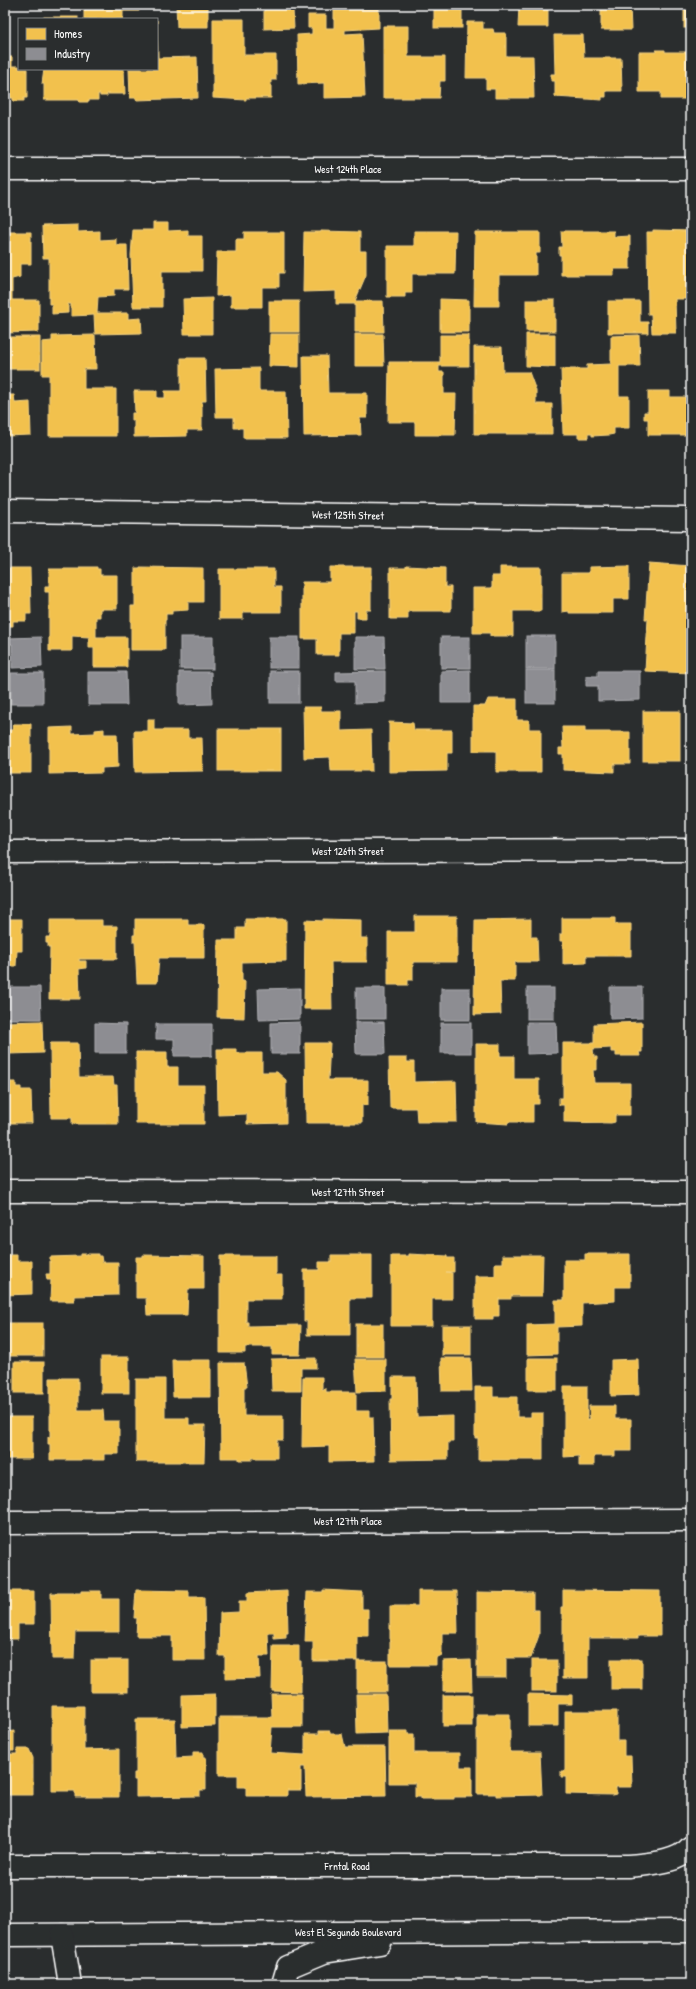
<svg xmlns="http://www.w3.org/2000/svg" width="696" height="1989" font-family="'Patrick Hand',sans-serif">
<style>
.homes{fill:#f2c14e;stroke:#f6d483}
.industry{fill:#8d8d92;stroke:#afafb3}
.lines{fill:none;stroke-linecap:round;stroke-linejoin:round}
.minor-casing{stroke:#fff;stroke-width:25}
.major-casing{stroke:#fff;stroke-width:25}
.highway-casing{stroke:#fff;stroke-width:25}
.minor{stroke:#2a2d2e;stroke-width:22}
.major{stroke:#2a2d2e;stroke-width:22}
.highway{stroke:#2a2d2e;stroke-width:22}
.labels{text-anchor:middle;stroke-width:4;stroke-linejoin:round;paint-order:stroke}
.street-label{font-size:11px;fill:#fff;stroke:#2a2d2e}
</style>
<rect width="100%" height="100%" fill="#2a2d2e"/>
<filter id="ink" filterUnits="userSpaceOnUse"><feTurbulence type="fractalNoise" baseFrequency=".025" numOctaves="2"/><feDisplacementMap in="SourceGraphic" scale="8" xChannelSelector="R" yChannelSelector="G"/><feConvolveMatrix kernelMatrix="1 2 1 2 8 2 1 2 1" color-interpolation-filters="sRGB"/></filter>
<g filter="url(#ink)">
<!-- homes -->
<g class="homes">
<polygon points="84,5 139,5 139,11 123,11 123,19 84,19"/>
<polygon points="176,5 208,5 208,27 177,27"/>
<polygon points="264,5 302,5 302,9 293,10 294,28 264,29"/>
<polygon points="334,5 379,5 379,28 345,30 345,34 362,33 365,97 324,98 324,83 298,84 297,35 312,34 312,28 308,28 308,15 326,15 326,28 334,28"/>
<rect x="434" y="5" width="28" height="23"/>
<polygon points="519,5 548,5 548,27 518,27"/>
<polygon points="601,5 630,5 631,30 601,30"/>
<rect x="684" y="5" width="7" height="23"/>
<rect x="44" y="17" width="34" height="2"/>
<polygon points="213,19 244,19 244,55 276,55 276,80 271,80 271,98 246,98 246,100 213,98"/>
<polygon points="157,20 158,58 197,57 198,98 136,100 136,98 130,98 129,69 157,69"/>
<polygon points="467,22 483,22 483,29 493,29 494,33 506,33 506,56 533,56 534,98 495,98 495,89 486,89 486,78 466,78"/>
<polygon points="383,26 408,26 408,57 445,57 445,81 440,81 439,98 383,98"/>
<polygon points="554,35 583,35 584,58 621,58 622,91 606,91 606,97 602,97 602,100 555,97 555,81 551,81 551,74 555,74"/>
<polygon points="656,50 665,50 665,52 691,52 691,99 661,99 661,92 639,92 639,52 656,52"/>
<polygon points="5,57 12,57 12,66 19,66 19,69 27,69 27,98 24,98 24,101 13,101 13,98 5,98"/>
<polygon points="44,69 124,69 125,94 107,94 107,96 100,96 100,94 98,94 98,100 89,100 89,102 79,102 79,100 44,100 44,84 42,84"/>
<polygon points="153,223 168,223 168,231 188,230 188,236 202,236 202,271 162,271 162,307 133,307 131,255 133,230 153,230"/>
<polygon points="78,225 78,232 100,231 100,240 116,239 116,245 127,245 128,289 114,289 114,296 98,297 97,313 128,313 128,319 141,318 142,333 95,334 94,315 71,316 71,304 68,304 68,313 52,314 52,304 49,304 49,258 43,258 42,226"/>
<polygon points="653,230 691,231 691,299 675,299 676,333 652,333 651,314 648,314 647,232 653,232"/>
<polygon points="321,231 360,232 360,251 366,251 366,275 355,301 383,301 384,332 355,332 355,304 336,304 336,291 303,292 304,232 321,232"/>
<polygon points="414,231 456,231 455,274 412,274 412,293 405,293 405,297 387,297 387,246 414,246"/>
<polygon points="561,231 614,231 614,237 630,236 630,269 614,269 614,275 561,275 561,255 559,255 559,247 562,247"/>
<polygon points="5,232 31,232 31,264 20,264 20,277 12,279 12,300 39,300 39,332 5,333"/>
<polygon points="244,232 284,232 284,273 279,273 279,287 262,287 262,307 231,307 231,295 216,296 217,252 236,252 236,239 244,239"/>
<polygon points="475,232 540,232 540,253 536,253 536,275 499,275 499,306 474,306"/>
<polygon points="212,298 212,334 184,334 183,299"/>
<polygon points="440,299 469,300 469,332 440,332"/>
<rect x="526" y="300" width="29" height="31"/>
<rect x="269" y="301" width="30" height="31"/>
<polygon points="608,301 640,301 640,322 648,322 648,333 608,333"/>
<polygon points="270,334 299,334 299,367 269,366"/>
<polygon points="355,334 383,334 384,366 355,366"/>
<polygon points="526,334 555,334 555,367 526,366"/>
<polygon points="95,335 96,369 84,369 84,389 116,389 116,436 49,436 49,375 42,375 42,342 52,341 52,336"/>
<polygon points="440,335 469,335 469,366 439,366 439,372 444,372 444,394 456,394 455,435 415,435 415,422 388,422 389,362 440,362"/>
<polygon points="639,335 640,366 619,366 619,396 629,396 629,428 614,428 614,434 609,435 592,436 592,434 588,434 588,438 578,438 578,434 563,434 561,369 587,369 587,365 611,364 611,336"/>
<rect x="8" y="337" width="32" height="32"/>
<polygon points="474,347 502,347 503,372 529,372 536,391 536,404 552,404 552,434 474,434"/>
<polygon points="303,356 327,356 328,393 367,393 367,418 360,418 361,435 304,436"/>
<polygon points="181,358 205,358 206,401 202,401 202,430 187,430 187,436 134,437 134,420 132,420 132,413 135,413 134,391 157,391 157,398 165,398 165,391 181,391"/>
<polygon points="259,368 259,391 286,391 287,438 243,438 243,428 234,428 234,417 216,417 215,369"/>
<polygon points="648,391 670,391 670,397 691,397 691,435 648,435 648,419 644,419 644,412 648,412"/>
<polygon points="5,395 14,395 15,403 30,402 31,435 5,436"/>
<polygon points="649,563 691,566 691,673 645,671 648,619 645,619"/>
<polygon points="406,566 445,568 445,587 451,587 451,611 408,611 408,619 390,619 390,568 406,568"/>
<polygon points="629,566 629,599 613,599 613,613 569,613 569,611 562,612 562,573 589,573 589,567"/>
<polygon points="79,567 97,567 97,569 100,569 100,575 117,575 117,609 100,609 100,617 96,617 96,637 127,637 127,667 94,667 94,648 89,648 89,637 72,636 72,651 49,651 49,592 45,592 45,586 49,586 49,569 79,569"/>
<polygon points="140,567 203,568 203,602 188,602 188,610 172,611 172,614 166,614 166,620 165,620 165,650 131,650 131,606 135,606 135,568 140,568"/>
<polygon points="330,567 371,567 371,610 366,610 366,618 357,618 357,611 354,611 354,633 339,633 339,655 317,655 317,639 302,639 302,582 330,582"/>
<polygon points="500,567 541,567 541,611 513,611 513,636 490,636 490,633 473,633 473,588 492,588 492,576 500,576"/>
<polygon points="5,568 30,568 31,614 26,614 26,621 13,621 13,626 5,626"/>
<polygon points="219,569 274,569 274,587 281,587 281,612 243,612 243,619 219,619"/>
<polygon points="488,699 517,699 517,720 529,720 529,729 541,729 541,772 496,772 496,751 473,751 473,706 485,706"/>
<polygon points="303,707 321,707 321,711 341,711 341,731 371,730 372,771 331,771 330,757 304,758"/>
<rect x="643" y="711" width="37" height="50"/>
<polygon points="148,719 154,719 154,730 188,730 188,738 202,738 203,771 135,772 134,731 148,731"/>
<polygon points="389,722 413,723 414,730 452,730 452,753 447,753 447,771 389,772"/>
<polygon points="13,724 31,724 31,773 5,773 5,730 13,730"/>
<polygon points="72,727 72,734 95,733 95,730 104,729 104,734 117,734 118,767 102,768 102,773 49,774 49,728"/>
<polygon points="562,727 585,727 585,732 630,732 630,764 614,764 614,772 563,770 563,754 559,754 559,748 563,748"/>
<rect x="218" y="729" width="63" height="42"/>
<polygon points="415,916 457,916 457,962 413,962 413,980 408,980 408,985 388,985 388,932 415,932"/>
<polygon points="562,918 615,918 615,924 631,924 631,956 586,956 586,963 563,964 563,941 560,941 560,934 562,934"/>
<polygon points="5,919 22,919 22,951 17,951 16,966 5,966"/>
<polygon points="135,919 188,919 188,925 204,925 204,958 159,958 157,983 137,983 135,942 133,942 133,935 135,935"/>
<polygon points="245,919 286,919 286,961 242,962 242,981 245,981 244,1018 217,1017 218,940 237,940 237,928 245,928"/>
<polygon points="323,919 361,920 361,938 367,938 367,962 331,962 332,1009 304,1009 305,920 323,921"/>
<polygon points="531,919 531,937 537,937 538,962 515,962 515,981 500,981 501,1014 474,1015 475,920"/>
<polygon points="50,920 102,920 102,926 117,926 117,959 79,959 79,961 86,961 86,968 79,969 80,999 49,999 50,947 48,947 48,943 46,943 46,937 50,937"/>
<polygon points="42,1021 43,1053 9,1054 9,1045 5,1045 5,1022"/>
<polygon points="642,1022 642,1052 639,1052 640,1056 616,1056 616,1052 611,1052 611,1048 593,1049 594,1057 597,1057 597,1070 593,1070 594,1083 630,1083 630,1115 615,1115 615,1122 611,1123 564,1122 564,1105 559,1105 559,1098 563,1098 563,1043 594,1043 594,1024"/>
<polygon points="50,1043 78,1043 79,1077 113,1077 114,1085 117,1085 118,1124 72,1124 72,1118 51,1118"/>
<polygon points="305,1043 330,1043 328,1080 368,1080 368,1105 362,1105 362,1123 306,1123"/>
<polygon points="476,1044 500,1044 500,1056 514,1056 514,1079 539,1079 539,1104 533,1104 533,1122 508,1122 508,1124 476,1122"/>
<polygon points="217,1049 236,1049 236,1053 262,1053 262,1072 277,1072 286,1080 286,1123 247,1124 247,1114 218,1115"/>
<polygon points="136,1052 167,1052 167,1067 178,1067 178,1085 204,1085 204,1124 136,1124"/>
<polygon points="389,1058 407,1058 407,1062 414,1062 414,1082 456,1081 457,1122 417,1122 416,1108 390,1108"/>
<polygon points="5,1082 16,1082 16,1087 21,1087 21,1090 31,1090 32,1123 5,1123"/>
<polygon points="80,1254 98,1254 98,1256 101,1256 102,1262 118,1262 118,1295 74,1296 74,1301 50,1301 51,1280 47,1280 46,1274 50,1274 50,1257 80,1256"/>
<polygon points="409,1254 447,1256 447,1258 454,1258 454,1272 446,1272 452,1273 452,1299 432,1299 432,1326 391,1326 391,1256 409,1256"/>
<polygon points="585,1254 630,1254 630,1287 615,1287 615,1301 582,1303 582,1326 557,1327 557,1354 527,1355 527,1325 555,1324 555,1300 564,1300 564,1260 585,1260"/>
<polygon points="5,1255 17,1255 17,1261 32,1261 32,1294 5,1295"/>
<polygon points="143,1255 204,1256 204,1289 188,1289 187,1315 147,1315 146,1298 136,1298 136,1257 143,1257"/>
<polygon points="331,1255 372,1255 372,1298 350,1298 350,1335 307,1335 307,1321 304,1321 304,1270 319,1270 319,1262 331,1262"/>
<polygon points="503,1255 543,1255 542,1296 511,1296 511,1299 499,1299 499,1316 493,1316 493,1319 475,1319 475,1276 495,1276 495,1263 503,1263"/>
<polygon points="220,1256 276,1256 276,1275 282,1275 282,1299 246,1299 246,1322 248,1322 248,1326 301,1325 300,1355 272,1355 272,1347 245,1347 245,1353 220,1353"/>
<rect x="8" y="1323" width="35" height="33"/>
<rect x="356" y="1324" width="27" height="33"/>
<rect x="442" y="1325" width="29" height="30"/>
<rect x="101" y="1357" width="28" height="36"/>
<polygon points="316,1358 316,1368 301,1368 301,1391 272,1391 271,1359"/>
<polygon points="441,1358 471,1358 472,1391 442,1391"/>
<rect x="528" y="1358" width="29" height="32"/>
<polygon points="355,1359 386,1359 386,1391 357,1392"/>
<polygon points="638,1359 639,1395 611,1396 611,1360"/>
<polygon points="172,1360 211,1360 211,1397 173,1397"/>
<rect x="14" y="1362" width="30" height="31"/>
<polygon points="220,1363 244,1363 247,1387 244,1387 244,1416 283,1416 283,1440 277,1440 277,1458 252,1458 252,1460 239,1460 239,1458 221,1458"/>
<polygon points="303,1377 322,1377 322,1389 326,1389 326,1392 356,1392 356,1411 369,1411 369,1417 373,1417 374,1461 329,1462 329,1446 302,1447"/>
<polygon points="392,1377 416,1377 417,1417 453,1416 453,1442 448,1442 448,1459 391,1460 390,1399 392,1399"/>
<polygon points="50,1378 78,1378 78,1410 103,1410 104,1421 119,1421 119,1454 104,1454 104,1460 50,1460 50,1444 48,1444 48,1437 50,1437"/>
<polygon points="136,1379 165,1379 165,1418 189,1418 189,1425 205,1425 204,1462 136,1462"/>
<polygon points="564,1386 587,1386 587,1419 590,1419 589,1406 615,1406 615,1419 631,1419 631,1451 615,1451 615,1456 594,1456 594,1466 579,1466 579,1456 564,1457"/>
<polygon points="475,1387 493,1387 493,1397 517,1397 517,1417 531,1417 531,1413 543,1413 543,1460 478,1460 478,1438 475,1438"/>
<rect x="5" y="1417" width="27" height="42"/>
<polygon points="136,1590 189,1591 189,1597 204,1597 205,1660 172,1660 172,1636 136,1636 137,1618 134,1618"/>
<polygon points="323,1590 362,1592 362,1609 368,1609 368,1636 357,1636 357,1661 313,1661 313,1642 305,1642 307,1592 323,1592"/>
<polygon points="563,1590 660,1591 660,1636 638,1636 638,1638 588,1638 588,1678 563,1678 563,1614 561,1614 561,1607 563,1607"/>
<polygon points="5,1591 34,1591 34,1624 18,1624 18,1639 5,1639"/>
<polygon points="81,1591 101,1591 101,1599 119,1599 119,1632 75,1632 74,1659 52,1659 51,1593 81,1593"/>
<polygon points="287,1591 288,1633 286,1633 286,1638 274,1639 274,1633 268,1633 269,1656 259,1656 260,1678 225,1679 225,1656 219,1656 220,1613 239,1612 239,1601 247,1601 247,1593"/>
<polygon points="418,1591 457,1591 458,1633 442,1633 442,1655 436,1658 436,1665 390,1665 390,1606 418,1606"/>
<polygon points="477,1592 533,1593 533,1610 539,1610 539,1635 531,1658 506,1658 506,1677 477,1677"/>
<polygon points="273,1646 299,1646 299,1661 301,1661 301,1692 272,1691"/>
<rect x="611" y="1659" width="31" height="30"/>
<rect x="91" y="1660" width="37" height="32"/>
<polygon points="471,1660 472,1691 443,1691 443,1661"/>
<rect x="532" y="1660" width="25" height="31"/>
<rect x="357" y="1661" width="30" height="31"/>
<polygon points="215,1694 215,1726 182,1727 182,1695"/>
<polygon points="271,1694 302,1694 302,1727 272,1727 270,1753 305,1755 305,1734 319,1734 319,1731 330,1731 330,1734 342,1734 345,1747 385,1747 386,1796 306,1797 305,1767 301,1767 301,1790 287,1790 287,1796 246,1796 246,1787 238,1787 238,1775 219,1775 219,1717 272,1717"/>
<polygon points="356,1694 386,1694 387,1733 357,1734"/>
<polygon points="528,1694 572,1695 572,1704 558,1704 558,1726 528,1726"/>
<rect x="443" y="1695" width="29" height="31"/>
<polygon points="52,1706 84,1706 84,1750 119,1749 119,1797 75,1797 75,1791 52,1791"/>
<polygon points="565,1711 617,1711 617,1741 624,1741 624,1756 631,1756 632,1787 616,1787 616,1794 612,1795 566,1794 566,1777 561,1777 561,1771 565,1771"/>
<polygon points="477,1714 510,1714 510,1752 540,1752 542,1795 496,1796 496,1794 477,1794"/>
<polygon points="136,1719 175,1719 176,1758 193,1757 193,1752 203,1752 203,1757 206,1757 206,1790 200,1790 200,1796 136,1797 136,1780 134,1780 134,1773 136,1773"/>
<polygon points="14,1731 14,1751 5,1751 5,1732"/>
<polygon points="389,1731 408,1731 408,1734 414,1734 414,1753 460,1753 460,1767 472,1767 472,1797 454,1797 454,1799 421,1799 421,1797 415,1797 415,1783 389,1783"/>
<polygon points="17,1749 29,1749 33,1758 33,1795 5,1795 5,1754 17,1754"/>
</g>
<!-- industry -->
<g class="industry">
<rect x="526" y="636" width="29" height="33"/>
<polygon points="41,637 42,667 12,668 12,644 8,644 8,638"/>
<rect x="180" y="637" width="33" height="32"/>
<rect x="269" y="637" width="30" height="31"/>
<polygon points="355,637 384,637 385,669 355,669"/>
<rect x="441" y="637" width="29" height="31"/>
<polygon points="470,670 470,703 441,703 441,671"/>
<rect x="526" y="670" width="29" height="33"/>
<rect x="270" y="671" width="29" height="32"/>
<polygon points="385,671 385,702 355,703 355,681 336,681 336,672"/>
<polygon points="598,671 640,671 640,700 598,701 598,686 586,686 586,676 598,676"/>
<polygon points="88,672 126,672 127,705 88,705"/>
<polygon points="179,672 211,672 212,704 179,705"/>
<rect x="11" y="673" width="32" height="31"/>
<polygon points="5,987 40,987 41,1019 5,1019"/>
<polygon points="610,987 642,987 642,1018 610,1019"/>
<polygon points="300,988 300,1019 259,1020 258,989"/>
<rect x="356" y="988" width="29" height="31"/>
<rect x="441" y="988" width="29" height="32"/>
<rect x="527" y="988" width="27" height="31"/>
<polygon points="300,1022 300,1054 271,1054 271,1023"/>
<polygon points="355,1022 384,1022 385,1054 356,1054"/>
<polygon points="527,1022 556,1022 557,1053 527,1054"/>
<polygon points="95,1023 126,1024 126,1053 95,1053"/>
<rect x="441" y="1023" width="30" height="30"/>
<polygon points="156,1024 212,1024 212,1056 174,1056 174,1039 156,1039"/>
</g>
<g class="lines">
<!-- minor casing -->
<g class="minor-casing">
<g id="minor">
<polyline points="5,169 691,169"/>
<polyline points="5,511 691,519"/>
<polyline points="5,852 691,850"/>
<polyline points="5,1191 691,1192"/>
<polyline points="5,1523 691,1520"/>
<path d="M5,1866H629C649,1864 678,1863 691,1847"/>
</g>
</g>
<!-- major casing -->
<g class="major-casing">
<g id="major">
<polyline points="5,1935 691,1931"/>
<polyline points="283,1984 288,1967 324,1952 380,1943"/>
</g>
</g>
<!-- highway casing -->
<g class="highway-casing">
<polyline id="highway" points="62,1935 70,1984"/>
</g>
<!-- minor -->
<use href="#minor" class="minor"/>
<!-- major -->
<use href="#major" class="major"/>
<!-- highway -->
<use href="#highway" class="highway"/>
</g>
</g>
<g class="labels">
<!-- street labels -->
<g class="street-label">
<text x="348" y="173">West 124th Place</text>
<text transform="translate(348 515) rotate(1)" y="4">West 125th Street</text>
<text x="348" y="855">West 126th Street</text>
<text x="348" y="1196">West 127th Street</text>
<text x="348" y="1525">West 127th Place</text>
<text x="347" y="1870">Frntal Road</text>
<text x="348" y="1936">West El Segundo Boulevard</text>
</g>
</g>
<!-- margin -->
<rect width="696" height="1989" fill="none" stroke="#2a2d2e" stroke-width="20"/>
<rect x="10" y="10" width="676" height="1969" fill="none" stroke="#fff" stroke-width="1.5" filter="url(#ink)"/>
<!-- legend -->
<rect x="18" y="18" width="140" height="52" fill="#2a2d2e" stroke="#7f8182"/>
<rect x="26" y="28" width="20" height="12" fill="#f2c14e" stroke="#7f8182"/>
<text x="54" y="38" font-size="12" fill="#ffffff">Homes</text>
<rect x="26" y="48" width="20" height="12" fill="#8d8d92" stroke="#7f8182"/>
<text x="54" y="58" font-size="12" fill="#ffffff">Industry</text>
</svg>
